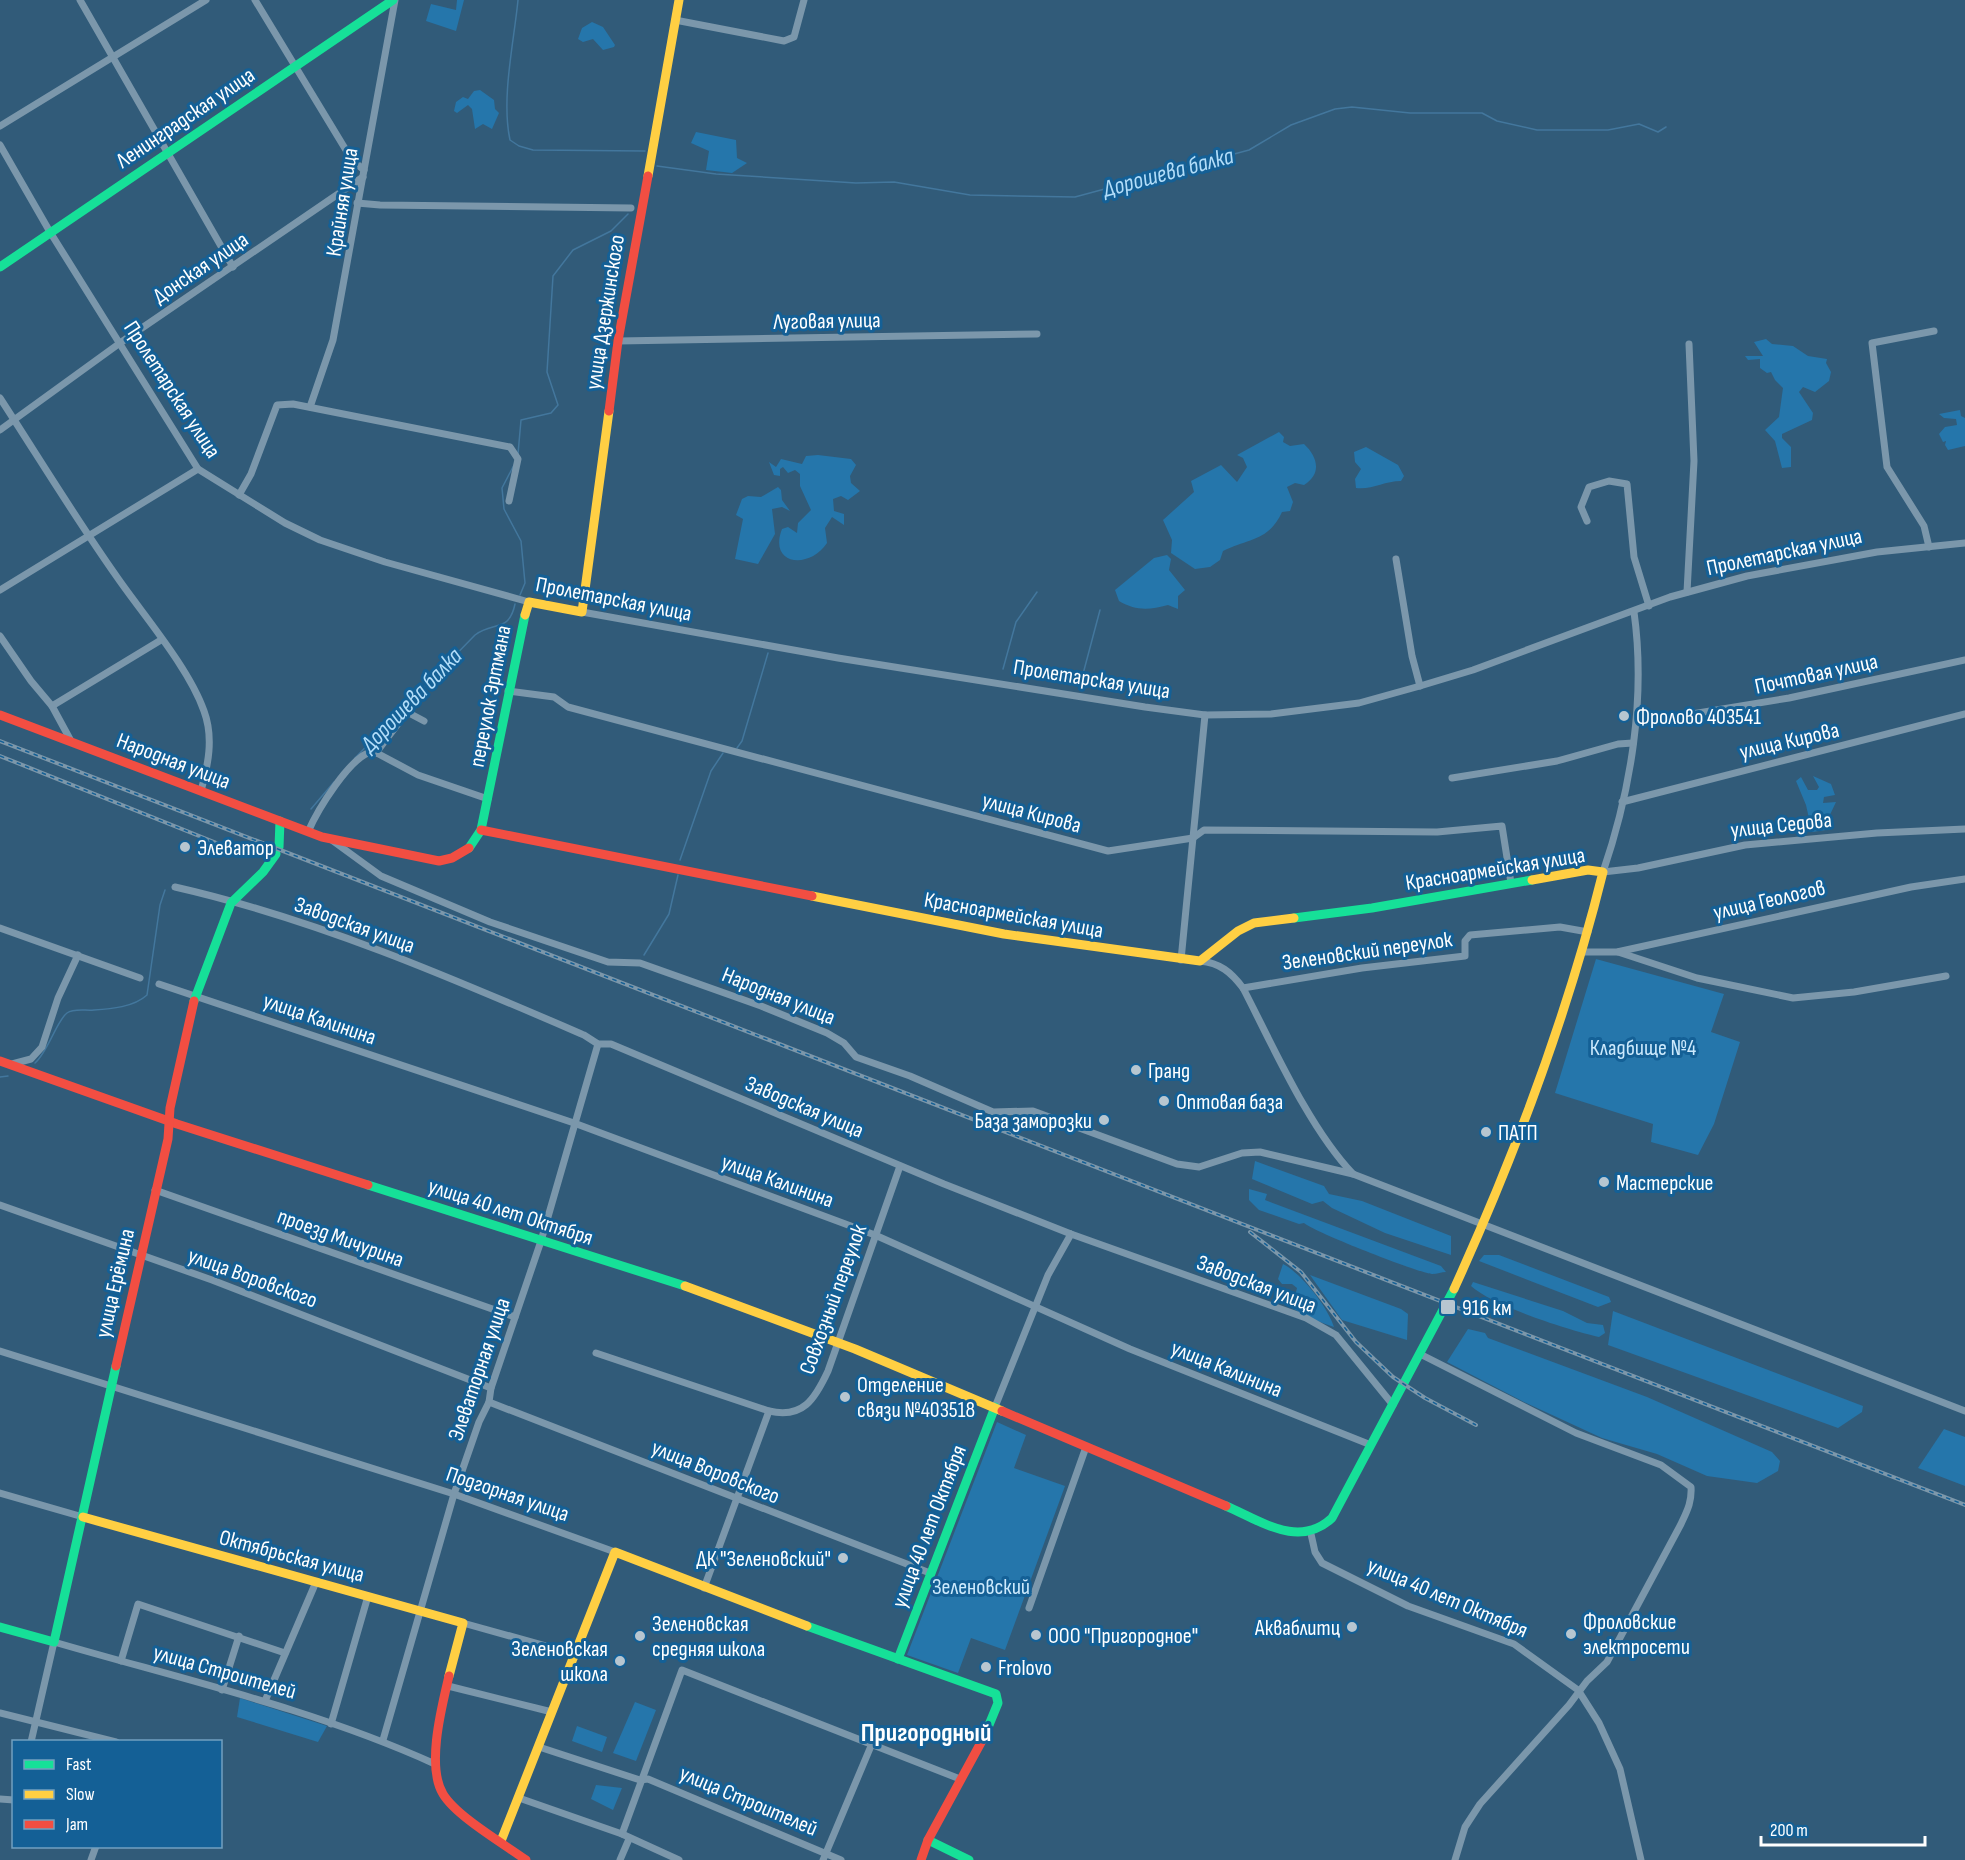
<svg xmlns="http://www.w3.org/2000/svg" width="1965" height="1860" font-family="'Sofia Sans Condensed',sans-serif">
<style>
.green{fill:#2576ab}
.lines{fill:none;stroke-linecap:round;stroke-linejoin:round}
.stream{stroke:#43779d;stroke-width:1.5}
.street{stroke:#7b97ab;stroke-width:7}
.fast{stroke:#16e098;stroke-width:9}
.slow{stroke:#ffcf43;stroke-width:9}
.jam{stroke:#f24e42;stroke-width:9}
.rail-casing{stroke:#7c97aa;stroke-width:4}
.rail{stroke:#146096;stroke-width:1.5;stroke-dasharray:4.5;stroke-linecap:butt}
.poi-dot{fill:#b7c6d0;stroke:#146096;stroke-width:2}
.labels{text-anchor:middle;stroke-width:6;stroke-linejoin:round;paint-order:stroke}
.street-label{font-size:22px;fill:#fff;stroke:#146096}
.poi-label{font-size:22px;fill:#fff;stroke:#146096;text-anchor:start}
.park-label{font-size:22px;fill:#cdeafd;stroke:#146096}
.water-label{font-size:24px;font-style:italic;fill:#b2ddf9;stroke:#146096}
.quarter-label{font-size:26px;font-weight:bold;fill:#fff;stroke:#146096}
</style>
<rect width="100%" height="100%" fill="#315b79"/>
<!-- green -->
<g class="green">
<polygon points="457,0 464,0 456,31 426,21 431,4 456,10"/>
<polygon points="592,22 603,27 615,45 614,47 603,50 593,39 583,42 578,39 582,28"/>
<polygon points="480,90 494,100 495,109 499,113 492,129 483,124 475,129 472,109 468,105 457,113 454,111 456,102 463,97 468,99 474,91"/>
<polygon points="696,132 736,140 737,158 747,163 732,173 706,170 709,151 691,143"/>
<polygon points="1766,339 1772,344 1793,346 1808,356 1827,359 1826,363 1831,372 1829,381 1815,392 1803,387 1799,392 1813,413 1812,420 1782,434 1782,438 1791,447 1791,467 1782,468 1775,441 1765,430 1779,417 1783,388 1775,380 1771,372 1767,373 1760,368 1760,359 1748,360 1745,356 1763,356 1754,342"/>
<polygon points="1960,410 1961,416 1965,418 1965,446 1948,450 1945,445 1946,441 1943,442 1939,434 1945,427 1957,425 1956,419 1944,418 1939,414"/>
<path d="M1279,432L1284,437L1283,442L1290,446L1304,444C1318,457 1322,474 1304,485L1295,483L1287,487L1293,502L1290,511L1282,512C1269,541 1249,538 1223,551L1220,560L1210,567L1195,569L1171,553L1172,540L1163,520L1194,492L1191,481L1221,465L1237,482L1247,467L1243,458L1237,455Z"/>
<path d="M1366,447L1398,465L1404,476L1401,481C1384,481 1372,490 1356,488L1355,479L1361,469L1355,462L1354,452Z"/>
<path d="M818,455L851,459L856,465L850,476L851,483L860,491L848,500L841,496L833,499L834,511L844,514V525L832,517L825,528L827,543C809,570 768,565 782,529L788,527L797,533L798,523L811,510L800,486V474L795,470L788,473L783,467L780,469V476L774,475L769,462L776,467L781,459L802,464L806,456Z"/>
<polygon points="778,487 781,490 782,500 790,511 782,507 772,509 775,534 758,564 735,559 743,519 736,515 742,499 748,496 761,497"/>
<path d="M1167,555L1171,559L1169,570L1185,590L1178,596V609L1168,605C1149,610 1136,611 1119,601L1115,590L1154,558Z"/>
<polygon points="1813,776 1831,784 1835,795 1824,797 1823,803 1836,802 1827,821 1829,824 1827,828 1833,829 1812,832 1806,805 1796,781 1801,777 1808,790 1817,790 1819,787"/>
<polygon points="1596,959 1724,994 1711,1032 1740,1042 1714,1124 1698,1155 1651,1142 1653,1124 1555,1093"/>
<polygon points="1255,1161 1324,1186 1329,1194 1362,1201 1451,1236 1451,1255 1385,1233 1332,1208 1323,1201 1312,1204 1252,1179"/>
<path d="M1249,1189L1267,1194L1265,1200L1441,1266L1446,1272C1442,1272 1437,1274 1432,1274C1419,1273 1314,1232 1304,1223L1299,1224L1259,1210L1249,1200Z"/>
<polygon points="1484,1255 1499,1255 1609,1297 1611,1302 1598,1307 1479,1261"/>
<path d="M1283,1264C1301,1273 1328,1307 1334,1327C1318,1322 1307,1316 1292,1308L1297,1288L1292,1284H1282L1278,1279Z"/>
<polygon points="1310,1275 1401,1309 1408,1314 1407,1340 1342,1320"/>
<path d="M1473,1282L1563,1311L1587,1323L1603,1325L1605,1333L1599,1337C1568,1330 1493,1306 1471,1286Z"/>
<polygon points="1613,1311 1863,1406 1862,1412 1838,1428 1608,1345"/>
<polygon points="1468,1329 1485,1333 1488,1338 1647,1397 1772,1452 1780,1461 1778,1471 1757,1483 1707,1476 1657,1454 1602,1438 1524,1402 1447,1362"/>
<polygon points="997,1422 1026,1435 1014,1468 1065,1486 1005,1650 971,1638 958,1673 907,1655"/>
<polygon points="1944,1429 1965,1437 1965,1486 1918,1468"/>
<polygon points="240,1698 327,1726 318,1742 237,1717"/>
<polygon points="635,1702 656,1710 636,1761 613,1753"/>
<polygon points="577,1726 607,1737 602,1752 572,1741"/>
<polygon points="596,1785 622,1788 613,1810 591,1799"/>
</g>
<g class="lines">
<!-- stream -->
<g class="stream">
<path d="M518,0C514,42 501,98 510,140L519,146L533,150L645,151"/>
<polyline points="657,166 716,174 856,183 894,182 970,195 1075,197 1249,150 1291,125 1335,109 1352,107 1410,113 1482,113 1497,121 1537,130 1608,130 1639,124 1658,132 1666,127"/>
<polyline points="518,454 521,420 551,413 558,405 547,372 553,276 573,250 611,231 628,214"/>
<polyline points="514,465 502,488 504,509 521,541 525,583 520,595"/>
<polyline points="1003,669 1016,622 1037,592"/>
<polyline points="1079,689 1100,610"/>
<polyline points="737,748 742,741 768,653"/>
<path d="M355,758L475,635C493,621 509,633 515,604"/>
<polyline points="311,809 334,782"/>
<polyline points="680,860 711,771 723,753"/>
<polyline points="644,955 669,914 678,875"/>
<path d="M35,1063C48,1052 57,1020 67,1013C74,1008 86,1011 94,1010C111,1009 134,1007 147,995L160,905L165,890"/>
<polyline points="0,1077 8,1076"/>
</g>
<!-- street -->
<g class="street">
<polyline points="80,0 233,267"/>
<polyline points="255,0 352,160 364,170"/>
<polyline points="675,20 784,41 794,37 804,0"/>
<polyline points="0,126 206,0"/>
<polyline points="0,145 50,232 198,469 285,523 320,540 385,562 529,602"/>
<polyline points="357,203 380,205 631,208"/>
<polyline points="618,341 1037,334"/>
<path d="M0,398C39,458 76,519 117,577C144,616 189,668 204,711C214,738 208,765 201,791"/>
<polyline points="310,407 333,340 395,0"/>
<polyline points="0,430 120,343 363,177"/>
<polyline points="239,495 251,474 277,405 293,404 510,447 518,459 509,501"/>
<polyline points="1587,521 1581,507 1589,487 1609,481 1627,484 1634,557 1649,606"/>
<polyline points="1929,547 1924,526 1887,467 1872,343 1934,331"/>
<polyline points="1396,559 1412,656 1420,686"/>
<polyline points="0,590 198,469"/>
<polyline points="1687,592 1694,461 1689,344"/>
<polyline points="582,612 838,658 1145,707 1205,715 1271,714 1359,703 1420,686 1473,670 1670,597 1747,576 1877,552 1965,543"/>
<path d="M1634,612C1646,698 1631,790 1603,872L1638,868L1745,845L1877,833L1965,829"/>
<polyline points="0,636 31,681 52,706 71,741"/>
<polyline points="508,691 554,697 568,707 1108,851 1193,838 1204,830 1437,832 1502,826 1511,883"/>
<polyline points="52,706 161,640"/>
<polyline points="1637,723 1789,698 1965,660"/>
<polyline points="376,753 407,712 424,721"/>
<polyline points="1452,778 1557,761 1618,744 1633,743"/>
<polyline points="1622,802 1965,714"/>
<path d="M308,832C317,811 350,756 373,751L418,775L488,799"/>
<polyline points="333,841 381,876 490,922 608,962 640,963 761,1006 827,1033 844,1043 856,1057 910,1076 993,1112 1033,1111 1177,1164 1199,1167 1242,1153 1260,1152 1353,1174"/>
<path d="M175,887C316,919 452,978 584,1035L598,1044H611L944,1184L1071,1234L1306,1318L1336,1335L1393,1405"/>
<polyline points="0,928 140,978"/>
<polyline points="1581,952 1617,952 1911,887 1965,879"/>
<polyline points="1618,952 1697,978 1793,998 1854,992 1946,976"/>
<polyline points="1181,960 1205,715"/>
<path d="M1200,961C1220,963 1231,972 1243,988C1273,1046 1309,1128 1353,1174L1965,1411"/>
<polyline points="159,984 574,1123 875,1235 1130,1349 1371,1445"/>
<polyline points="1243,988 1362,968 1465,956 1465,941 1470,935 1560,927 1588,932"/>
<polyline points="12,1064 31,1059 42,1047 58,998 78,955"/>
<polyline points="155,1190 515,1317"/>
<polyline points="0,1205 212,1280 491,1388"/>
<polyline points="0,1351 454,1494 615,1552"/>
<path d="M596,1353L769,1411C803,1419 815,1399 828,1371L900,1166"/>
<path d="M1420,1354L1576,1433L1661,1465L1691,1487C1692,1502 1687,1511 1681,1524L1607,1662L1587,1681L1569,1705L1480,1804L1465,1827L1455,1860"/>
<polyline points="489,1402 930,1573"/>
<polyline points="995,1407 1048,1275 1071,1234"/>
<polyline points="0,1493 83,1517"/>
<polyline points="1311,1534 1315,1552 1322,1563 1408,1606 1514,1644 1578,1690 1599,1723 1620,1769 1641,1860"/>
<polyline points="704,1588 769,1411"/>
<polyline points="1029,1608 1086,1447"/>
<polyline points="463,1623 575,1654"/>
<polyline points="121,1661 138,1604 285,1653"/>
<polyline points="448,1686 552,1712"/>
<polyline points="222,1690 239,1636"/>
<polyline points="265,1701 316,1582"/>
<polyline points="0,1713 116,1742"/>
<polyline points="331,1724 368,1596"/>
<polyline points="383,1740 454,1494 479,1422 489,1402 491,1388 541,1241 598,1044"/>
<path d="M31,1742L54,1642C181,1679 314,1709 435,1764"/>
<polyline points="539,1747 640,1780 648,1779 841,1860"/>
<polyline points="519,1798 622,1834 679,1860"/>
<polyline points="0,1799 14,1800"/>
<polyline points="622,1834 682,1670 960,1779"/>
<polyline points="91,1860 96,1846"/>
<polyline points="620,1860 629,1839"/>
<polyline points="823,1860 871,1746"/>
</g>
<!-- fast -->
<g class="fast">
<polyline points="0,267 393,0"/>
<polyline points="279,847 280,821"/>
<polyline points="469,848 481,830 525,615"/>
<polyline points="1294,918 1372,908 1532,880"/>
<polyline points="194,1001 231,903 263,872 276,854"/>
<polyline points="368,1185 685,1286"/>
<path d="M1226,1506C1261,1521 1299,1549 1332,1518L1454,1289"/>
<polyline points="807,1626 996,1694 998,1703 984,1737"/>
<polyline points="0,1627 54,1642 116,1366"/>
<polyline points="898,1659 995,1407"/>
<polyline points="928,1840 969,1860"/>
</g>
<!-- slow -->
<g class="slow">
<polyline points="648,176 679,0"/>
<polyline points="525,615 529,602 582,612 609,411"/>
<polyline points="812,896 1004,934 1200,961 1238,931 1254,923 1294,918"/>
<polyline points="685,1286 855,1349 1002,1411"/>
<path d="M1454,1289C1514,1157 1568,1013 1603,872L1588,870L1532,880"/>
<polyline points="83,1517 463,1623 449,1676"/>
<polyline points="501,1841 615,1552 807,1626"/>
</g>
<!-- jam -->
<g class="jam">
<polyline points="609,411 618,341 648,176"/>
<polyline points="0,715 322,837 439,861 452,858 469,848"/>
<polyline points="481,830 812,896"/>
<polyline points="0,1061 177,1124 368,1185"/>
<polyline points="116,1366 168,1139 170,1108 194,1001"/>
<polyline points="1002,1411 1226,1506"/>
<path d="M449,1676C442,1706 426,1766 443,1794C456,1816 504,1844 526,1860"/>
<polyline points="921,1860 928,1840 984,1737"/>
</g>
<!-- rail casing -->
<g class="rail-casing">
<g id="rail">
<polyline points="0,741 1965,1505"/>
<polyline points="0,756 239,852"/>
<polyline points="1250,1232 1301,1272 1356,1342 1393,1377 1425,1398 1476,1425"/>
</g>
</g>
<!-- rail -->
<use href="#rail" class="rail"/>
</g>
<!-- markers -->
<g class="poi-dot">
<circle cx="1624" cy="716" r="6"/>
<circle cx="185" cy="847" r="6"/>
<circle cx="1136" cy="1070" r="6"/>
<circle cx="1164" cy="1101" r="6"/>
<circle cx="1104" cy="1120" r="6"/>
<circle cx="1486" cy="1132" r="6"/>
<circle cx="1604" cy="1182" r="6"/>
<rect x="1440" y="1299" width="16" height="16" rx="3"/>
<circle cx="845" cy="1397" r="6"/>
<circle cx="843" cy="1558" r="6"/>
<circle cx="1352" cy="1627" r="6"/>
<circle cx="1571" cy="1634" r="6"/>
<circle cx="1036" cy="1635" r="6"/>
<circle cx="640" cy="1636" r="6"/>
<circle cx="620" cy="1661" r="6"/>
<circle cx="986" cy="1667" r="6"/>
</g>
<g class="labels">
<!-- street labels -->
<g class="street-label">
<text transform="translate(185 117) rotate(-34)" y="8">Ленинградская улица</text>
<text transform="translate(341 202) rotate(-81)" y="8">Крайняя улица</text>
<text transform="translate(200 267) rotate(-34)" y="8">Донская улица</text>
<text transform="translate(604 312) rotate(-81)" y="8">улица Дзержинского</text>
<text transform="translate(827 320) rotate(-1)" y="8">Луговая улица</text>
<text transform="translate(173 389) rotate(57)" y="8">Пролетарская улица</text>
<text transform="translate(1784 551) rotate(-12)" y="8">Пролетарская улица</text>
<text transform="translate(614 598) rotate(11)" y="8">Пролетарская улица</text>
<text transform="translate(1816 673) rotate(-12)" y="8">Почтовая улица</text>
<text transform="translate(1092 678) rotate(9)" y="8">Пролетарская улица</text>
<text transform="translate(489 696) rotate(-79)" y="8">переулок Эртмана</text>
<text transform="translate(1789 740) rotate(-13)" y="8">улица Кирова</text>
<text transform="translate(174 760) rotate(21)" y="8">Народная улица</text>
<text transform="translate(1032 812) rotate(15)" y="8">улица Кирова</text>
<text transform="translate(1781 824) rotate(-6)" y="8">улица Седова</text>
<text transform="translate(1495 868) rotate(-9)" y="8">Красноармейская улица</text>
<text transform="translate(1769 899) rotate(-13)" y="8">улица Геологов</text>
<text transform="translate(1014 914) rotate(10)" y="8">Красноармейская улица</text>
<text transform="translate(355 924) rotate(20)" y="8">Заводская улица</text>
<text transform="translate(1367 950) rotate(-8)" y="8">Зеленовский переулок</text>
<text transform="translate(779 995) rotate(22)" y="8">Народная улица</text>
<text transform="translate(320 1018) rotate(19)" y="8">улица Калинина</text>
<text transform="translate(805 1106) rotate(23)" y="8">Заводская улица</text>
<text transform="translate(778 1180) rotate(20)" y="8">улица Калинина</text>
<text transform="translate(511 1211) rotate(18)" y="8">улица 40 лет Октября</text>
<text transform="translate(341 1237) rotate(20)" y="8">проезд Мичурина</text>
<text transform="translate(253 1277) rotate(20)" y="8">улица Воровского</text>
<text transform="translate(114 1283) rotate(-77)" y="8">улица Ерёмина</text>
<text transform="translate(1257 1283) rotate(21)" y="8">Заводская улица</text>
<text transform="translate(832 1299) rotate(-70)" y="8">Совхозный переулок</text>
<text transform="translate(1227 1368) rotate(22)" y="8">улица Калинина</text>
<text transform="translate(478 1369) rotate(-71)" y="8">Элеваторная улица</text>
<text transform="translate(716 1471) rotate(22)" y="8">улица Воровского</text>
<text transform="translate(508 1493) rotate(19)" y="8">Подгорная улица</text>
<text transform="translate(928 1526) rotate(-69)" y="8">улица 40 лет Октября</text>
<text transform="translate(292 1555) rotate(15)" y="8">Октябрьская улица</text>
<text transform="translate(1448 1597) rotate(23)" y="8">улица 40 лет Октября</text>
<text transform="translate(225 1671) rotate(16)" y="8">улица Строителей</text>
<text transform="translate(749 1800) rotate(23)" y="8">улица Строителей</text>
</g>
<!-- poi labels -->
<g class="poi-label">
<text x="1636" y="724">Фролово 403541</text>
<text x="197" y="855">Элеватор</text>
<text x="1148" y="1078">Гранд</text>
<text x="1176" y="1109">Оптовая база</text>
<text x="1092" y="1128" text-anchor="end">База заморозки</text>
<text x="1498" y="1140">ПАТП</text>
<text x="1616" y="1190">Мастерские</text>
<text x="1462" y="1315">916 км</text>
<text x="857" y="1392">Отделение<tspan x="857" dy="25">связи №403518</tspan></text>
<text x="831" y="1566" text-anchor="end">ДК "Зеленовский"</text>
<text x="1583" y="1629">Фроловские<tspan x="1583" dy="25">электросети</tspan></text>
<text x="652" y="1631">Зеленовская<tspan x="652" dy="25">средняя школа</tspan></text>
<text x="1340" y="1635" text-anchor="end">Акваблитц</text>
<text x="1048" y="1643">ООО "Пригородное"</text>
<text x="608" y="1656" text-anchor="end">Зеленовская<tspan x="608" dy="25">школа</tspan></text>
<text x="998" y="1675">Frolovo</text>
</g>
<!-- park labels -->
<g class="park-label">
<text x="1643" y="1055">Кладбище №4</text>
<text x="981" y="1594">Зеленовский</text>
</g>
<!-- water labels -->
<g class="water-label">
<text transform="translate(1168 172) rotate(-15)" y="8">Дорошева балка</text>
<text transform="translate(411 700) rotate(-46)" y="8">Дорошева балка</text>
</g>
<!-- quarter labels -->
<g class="quarter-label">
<text x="926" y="1741">Пригородный</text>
</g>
</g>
<!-- legend -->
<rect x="12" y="1740" width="210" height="108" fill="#146096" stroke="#72a0c0" stroke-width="1.5"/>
<rect x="24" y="1760" width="30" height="9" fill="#16e098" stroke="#72a0c0" stroke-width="1.5"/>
<text x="66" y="1770" font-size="18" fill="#ffffff">Fast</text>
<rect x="24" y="1790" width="30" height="9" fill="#ffcf43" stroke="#72a0c0" stroke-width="1.5"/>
<text x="66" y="1800" font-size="18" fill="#ffffff">Slow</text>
<rect x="24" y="1820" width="30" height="9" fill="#f24e42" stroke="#72a0c0" stroke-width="1.5"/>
<text x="66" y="1830" font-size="18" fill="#ffffff">Jam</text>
<!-- scale -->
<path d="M1761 1836v9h164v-9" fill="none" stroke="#ffffff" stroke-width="3"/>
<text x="1770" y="1836" font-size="18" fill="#ffffff" stroke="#146096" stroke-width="4.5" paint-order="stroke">200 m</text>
</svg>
